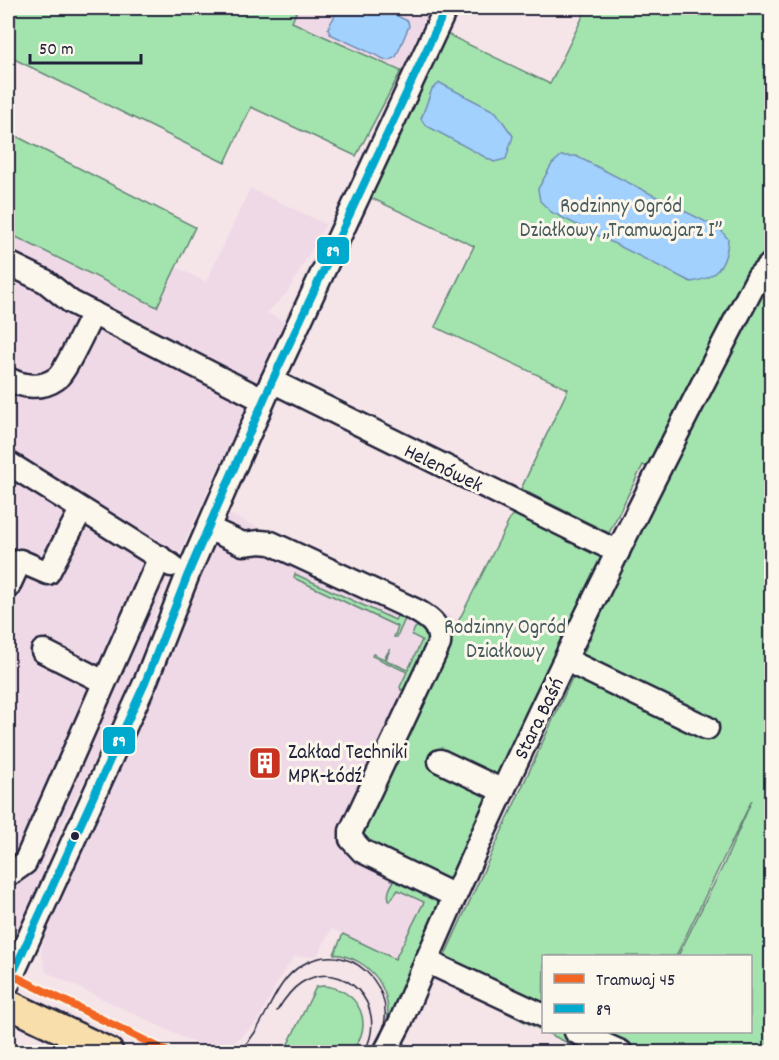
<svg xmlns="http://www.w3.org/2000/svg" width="779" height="1060" font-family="Dekko,sans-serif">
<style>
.built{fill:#f0d9e7}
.green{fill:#a3e4ae;stroke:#628374;stroke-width:1.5}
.water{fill:#a2d1fe;stroke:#6f8bb0;stroke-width:1.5}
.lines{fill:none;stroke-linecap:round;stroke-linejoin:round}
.minor-casing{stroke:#22223b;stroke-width:27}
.major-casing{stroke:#22223b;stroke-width:32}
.minor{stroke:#fbf7ec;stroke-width:22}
.major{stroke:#f8deab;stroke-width:27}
.tram{stroke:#22223b;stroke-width:1.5}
.bus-1-casing{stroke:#fbf7ec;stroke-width:12}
.bus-1{stroke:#00a9ce;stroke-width:8}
.tram-1-casing{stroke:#fbf7ec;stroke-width:12}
.tram-1{stroke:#f26522;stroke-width:8}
.bus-dot{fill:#22223b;stroke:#fbf7ec;stroke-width:2}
.labels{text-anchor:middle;stroke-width:6;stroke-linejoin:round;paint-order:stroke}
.park-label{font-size:21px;fill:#495c5e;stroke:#fbf7ec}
.street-label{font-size:21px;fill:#22223b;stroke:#fbf7ec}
.poi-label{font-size:21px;fill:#22223b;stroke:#fbf7ec;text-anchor:start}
.line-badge{stroke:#fbf7ec;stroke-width:2}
.badge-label{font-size:16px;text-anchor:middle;font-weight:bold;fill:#fff}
</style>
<rect width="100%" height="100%" fill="#f5e5e9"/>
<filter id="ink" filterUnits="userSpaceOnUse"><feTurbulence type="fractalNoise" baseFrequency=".0167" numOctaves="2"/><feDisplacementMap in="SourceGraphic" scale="12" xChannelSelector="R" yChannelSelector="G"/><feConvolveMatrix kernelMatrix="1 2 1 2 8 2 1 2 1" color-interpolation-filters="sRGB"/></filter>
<g filter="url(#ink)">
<!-- built -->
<g class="built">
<polygon points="299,8 430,8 401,71 292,22"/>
<polygon points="250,188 326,224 287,293 267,313 288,323 276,352 266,362 174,566 149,628 151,645 41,868 47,872 9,953 8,952 8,233 157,307 176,267 206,282"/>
<polygon points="227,513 459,620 363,833 425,901 395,960 332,929 317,956 294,957 280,978 257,1022 224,1052 213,1052 46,972 41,952 47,928 166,667"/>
</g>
<!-- green -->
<g class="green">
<polygon points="8,8 298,8 292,22 401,71 356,156 251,107 225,163 8,56"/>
<polygon points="587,8 771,8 771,1052 587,1052 545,1032 750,1032 750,956 678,956 724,864 752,800 676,956 544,956 543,1031 435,977 665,475 643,465 609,533 521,489 568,389 435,327 474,246 371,198 447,34 550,84"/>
<polygon points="8,132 195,227 157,307 8,233"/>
<polygon points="513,513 600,556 603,559 453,878 449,881 368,847 362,838 459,620"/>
<polygon points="295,574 395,620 400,611 405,619 397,637 394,637 398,627 294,578"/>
<polygon points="422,624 430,640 410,687 401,690 400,687 407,672 372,656 373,654 384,659 390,649 386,660 408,670 422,640 412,635 415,628"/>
<path d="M398,877L439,898L441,902L378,1052H373C404,1014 384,960 334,954L343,934L395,959L424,902L398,890L390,901C385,894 392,882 398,877Z"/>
<path d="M323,986C359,988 377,1026 350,1052H284L316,987Z"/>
</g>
<!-- water -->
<g class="water">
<polygon points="339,8 380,8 408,21 409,26 396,57 388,61 330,34 328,28"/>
<polygon points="440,83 496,112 513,136 506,159 494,162 425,125 421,119 432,89"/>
<path d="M561,156H576L720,229L728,239C727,265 716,279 691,282L551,212L540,201L538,189L552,164Z"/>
</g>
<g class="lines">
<!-- minor casing -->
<g class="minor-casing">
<g id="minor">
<polyline points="8,263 45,281 71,302 255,396"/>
<path d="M8,379C23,387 42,389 56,379C65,373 86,326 93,313"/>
<polyline points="272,381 618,552"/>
<polyline points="8,463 171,565"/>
<path d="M208,528L243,544L260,542L271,543L417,611C431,619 441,627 439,644L351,831V839L362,851L455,896"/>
<polyline points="8,587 20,561 48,573 81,510"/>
<polyline points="43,651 104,682"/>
<polyline points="566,660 707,728"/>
<polyline points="440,761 503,791"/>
<polyline points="8,875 25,863 160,557"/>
<polyline points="426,961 544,1016"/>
<polyline points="8,984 145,683 188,574 272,381 446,8"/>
<polyline points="576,1032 621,1052"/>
<path d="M385,1052L400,1023C507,769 630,522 758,277L772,263"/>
</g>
</g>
<!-- major casing -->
<g class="major-casing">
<polyline id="major" points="8,1004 109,1052"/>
</g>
<!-- minor -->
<use href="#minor" class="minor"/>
<!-- major -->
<use href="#major" class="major"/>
<!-- tram -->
<g class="tram">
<path d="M277,1011C283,1001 290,990 301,983C344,956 389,1006 365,1050"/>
<path d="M237,1052C267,1030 270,984 302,965C357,932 414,1006 369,1052"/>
</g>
<!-- bus-1 casing -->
<g class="bus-1-casing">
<polyline id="bus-1" points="8,984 145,683 188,574 272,381 446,8"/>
</g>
<!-- bus-1 -->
<use href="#bus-1" class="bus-1"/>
<!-- tram-1 casing -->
<g class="tram-1-casing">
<polyline id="tram-1" points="8,973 168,1052"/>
</g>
<!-- tram-1 -->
<use href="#tram-1" class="tram-1"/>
</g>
</g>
<!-- icons -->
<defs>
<g id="building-square" transform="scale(1.725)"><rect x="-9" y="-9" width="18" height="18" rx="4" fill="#c8321e" stroke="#fbf7ec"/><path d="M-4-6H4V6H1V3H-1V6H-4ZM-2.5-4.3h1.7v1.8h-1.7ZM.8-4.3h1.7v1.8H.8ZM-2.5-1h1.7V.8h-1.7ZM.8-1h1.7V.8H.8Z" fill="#fff"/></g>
</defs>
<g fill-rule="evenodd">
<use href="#building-square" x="265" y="763"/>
</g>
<!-- markers -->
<circle class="bus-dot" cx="75" cy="836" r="5"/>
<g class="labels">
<!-- park labels -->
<g class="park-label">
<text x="621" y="212">Rodzinny Ogród<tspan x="621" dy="24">Działkowy „Tramwajarz I”</tspan></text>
<text x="505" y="633">Rodzinny Ogród<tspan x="505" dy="24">Działkowy</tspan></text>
</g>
<!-- street labels -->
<g class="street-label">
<text transform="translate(444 467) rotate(26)" y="7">Helenówek</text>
<text transform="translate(538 718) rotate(-64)" y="7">Stara Baśń</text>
</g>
<!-- poi labels -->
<g class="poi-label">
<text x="288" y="758">Zakład Techniki<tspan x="288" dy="24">MPK-Łódź</tspan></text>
</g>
</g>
<g class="line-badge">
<rect x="316" y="236" width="34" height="29" rx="6" fill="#00a9ce"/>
<rect x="102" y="726" width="34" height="29" rx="6" fill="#00a9ce"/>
</g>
<g class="badge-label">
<text x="333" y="256">89</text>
<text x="119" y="746">89</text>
</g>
<!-- margin -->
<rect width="779" height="1060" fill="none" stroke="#fbf7ec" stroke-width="30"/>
<rect x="15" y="15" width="749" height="1030" fill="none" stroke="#22223b" stroke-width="2" filter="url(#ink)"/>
<!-- legend -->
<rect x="542" y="955" width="210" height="78" fill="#fbf7ec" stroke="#a4a2a5" stroke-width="1.5"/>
<rect x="554" y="974" width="30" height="9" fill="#f26522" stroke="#a4a2a5" stroke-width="1.5"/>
<text x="596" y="985" font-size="18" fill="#22223b">Tramwaj 45</text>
<rect x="554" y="1004" width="30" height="9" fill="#00a9ce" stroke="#a4a2a5" stroke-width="1.5"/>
<text x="596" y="1015" font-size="18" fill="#22223b">89</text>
<!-- scale -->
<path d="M30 54v9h111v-9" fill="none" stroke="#22223b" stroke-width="3"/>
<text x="39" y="54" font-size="18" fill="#22223b" stroke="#fbf7ec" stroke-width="4.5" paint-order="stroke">50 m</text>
</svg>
